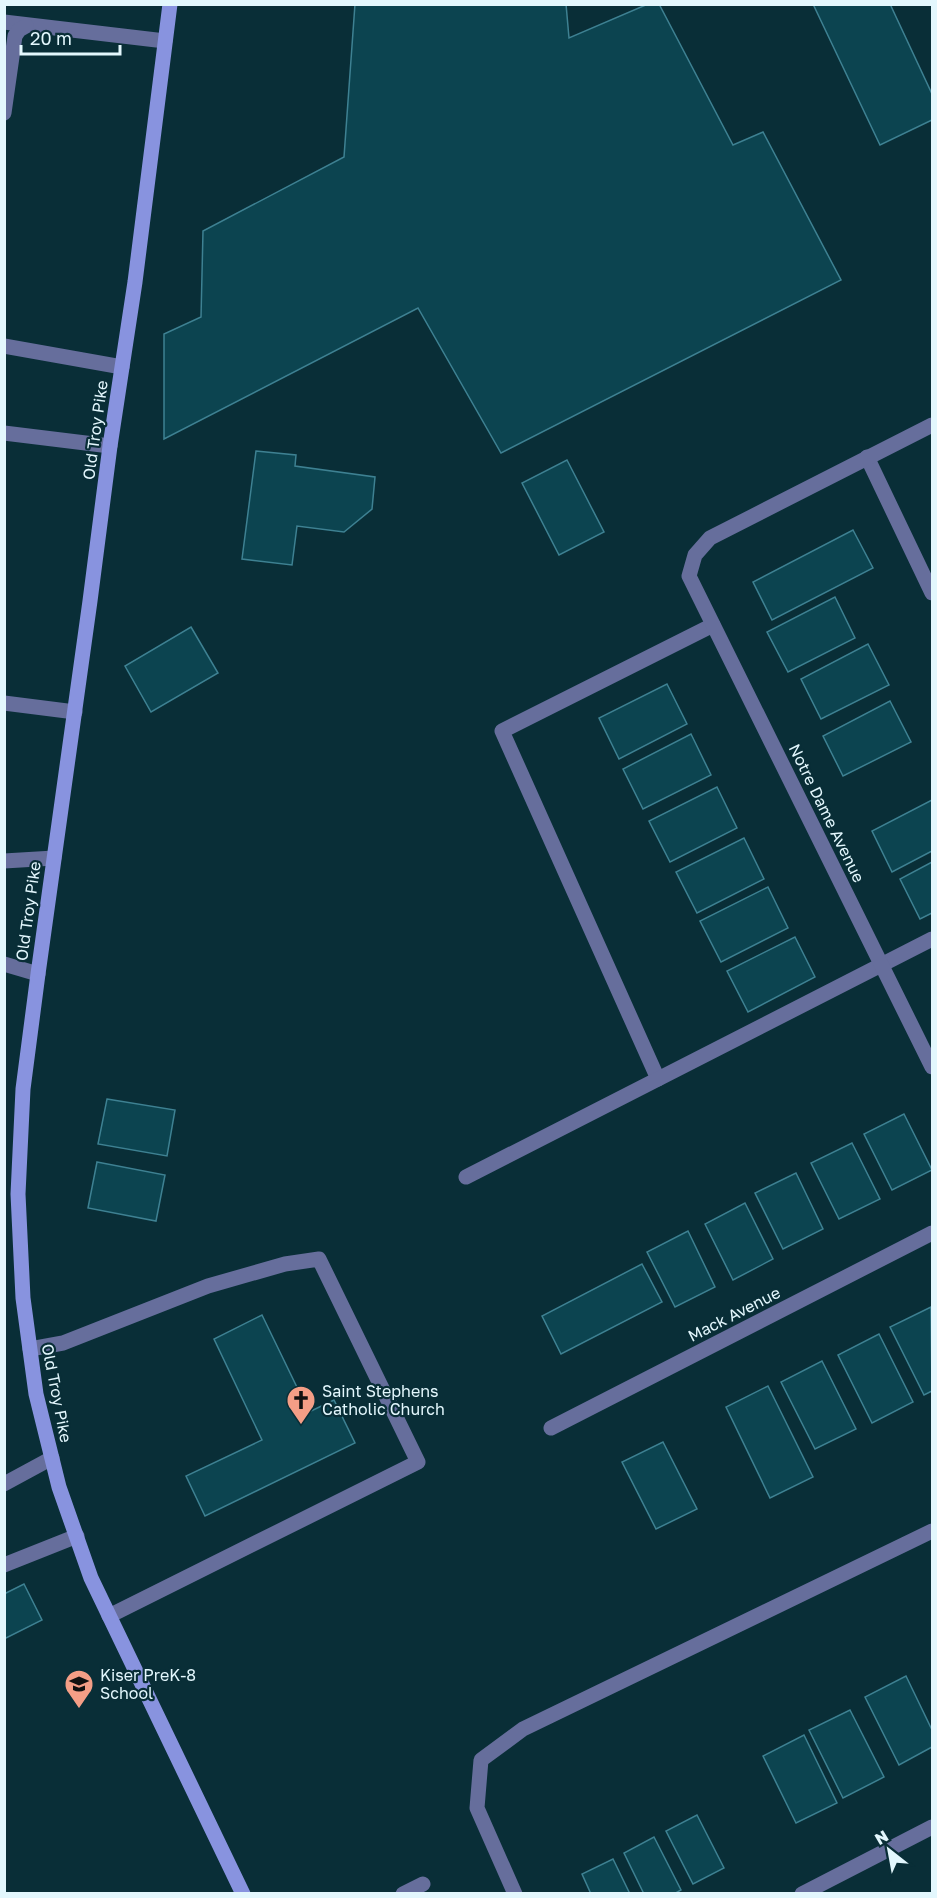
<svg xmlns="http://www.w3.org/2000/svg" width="937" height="1898" font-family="'Golos Text',sans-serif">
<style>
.building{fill:#0c4450;stroke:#3e8192;stroke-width:1.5}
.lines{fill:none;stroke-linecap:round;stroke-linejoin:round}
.service{stroke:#666e9c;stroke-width:15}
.minor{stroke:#666e9c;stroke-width:15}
.tertiary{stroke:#666e9c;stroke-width:15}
.secondary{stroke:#8893df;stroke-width:15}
.labels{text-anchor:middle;stroke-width:4.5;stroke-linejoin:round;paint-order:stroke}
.street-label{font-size:16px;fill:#e3f7fd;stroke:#092e37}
.poi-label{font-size:16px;fill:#e3f7fd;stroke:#092e37;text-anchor:start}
</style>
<rect width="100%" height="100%" fill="#092e37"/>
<!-- building -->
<g class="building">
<polygon points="355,4 566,4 569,38 648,4 659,4 733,145 763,132 841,280 501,453 418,308 164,439 164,334 201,317 203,231 344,157"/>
<polygon points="813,4 890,4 932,94 932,120 880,145"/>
<polygon points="256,451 296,455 295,466 375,477 372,509 344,532 297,526 292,565 242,559"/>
<polygon points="567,460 604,532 559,555 522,483"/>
<polygon points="853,530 873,568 772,620 753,582"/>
<polygon points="835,597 855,638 788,672 767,632"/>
<polygon points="191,627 218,673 151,712 125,666"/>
<polygon points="868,644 889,685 821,719 801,679"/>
<polygon points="667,684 687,724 619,759 599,718"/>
<polygon points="890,701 911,742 843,776 823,736"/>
<polygon points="691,734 711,775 643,809 623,769"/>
<polygon points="717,787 737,828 670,862 649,821"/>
<polygon points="932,800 932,851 892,872 872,831"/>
<polygon points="744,838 764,879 697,913 676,872"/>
<polygon points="932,862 932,913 920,919 900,879"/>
<polygon points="768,887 788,928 721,962 700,921"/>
<polygon points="795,937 815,977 748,1012 727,971"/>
<polygon points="107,1099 175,1110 167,1156 98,1144"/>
<polygon points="904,1114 932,1170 892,1190 864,1134"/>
<polygon points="852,1143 880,1199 839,1219 811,1163"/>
<polygon points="97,1162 165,1175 156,1221 88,1208"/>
<polygon points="796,1173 823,1229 783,1249 755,1193"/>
<polygon points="745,1203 773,1259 733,1280 705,1224"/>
<polygon points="688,1231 715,1287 675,1307 647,1252"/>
<polygon points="642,1264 662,1302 561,1354 542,1316"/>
<polygon points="931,1307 932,1391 924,1395 890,1327"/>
<polygon points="262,1315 309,1412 334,1400 355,1443 205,1516 186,1476 262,1440 214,1339"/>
<polygon points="879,1334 913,1402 872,1423 838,1355"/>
<polygon points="822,1361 856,1429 815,1449 781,1382"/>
<polygon points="768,1386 813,1477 770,1498 726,1407"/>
<polygon points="663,1442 697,1509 656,1529 622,1462"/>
<polygon points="24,1584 42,1620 4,1639 4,1594"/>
<polygon points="906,1676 932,1730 932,1747 899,1765 865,1697"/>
<polygon points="850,1710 884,1777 843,1798 809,1730"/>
<polygon points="804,1735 837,1803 796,1823 763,1756"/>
<polygon points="697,1815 724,1868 693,1884 666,1831"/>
<polygon points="654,1837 681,1890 674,1894 644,1894 624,1853"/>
<polygon points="613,1859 630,1894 591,1894 582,1874"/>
</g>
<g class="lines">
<!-- service -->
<g class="service">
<polyline points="4,22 165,41"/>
<polyline points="4,113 15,36 19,30 26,26"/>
<polyline points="4,346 122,367"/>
<polyline points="867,457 932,593"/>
<polyline points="4,703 75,712"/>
<polyline points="4,861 54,858"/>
<polyline points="658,1079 502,731 713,625"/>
<polyline points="466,1177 932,939"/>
<polyline points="30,1349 63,1343 208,1286 285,1264 319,1259 418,1462 109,1616"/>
<polyline points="4,1484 52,1458"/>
<polyline points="4,1565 77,1536"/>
<polyline points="403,1894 423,1884"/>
<polyline points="515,1894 477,1808 481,1760 523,1729 932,1531"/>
</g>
<!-- minor -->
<g class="minor">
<polyline points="932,425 710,538 695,555 689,576 932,1067"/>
<polyline points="4,433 110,446"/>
<polyline points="4,964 38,974"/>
<polyline points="551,1428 932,1233"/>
</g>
<!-- tertiary -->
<polyline class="tertiary" points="802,1894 932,1827"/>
<!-- secondary -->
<polyline class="secondary" points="170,4 135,282 110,446 90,601 38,974 23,1089 18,1194 23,1298 36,1394 59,1487 91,1578 243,1894"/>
</g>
<!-- icons -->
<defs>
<g id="church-pin" transform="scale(1.5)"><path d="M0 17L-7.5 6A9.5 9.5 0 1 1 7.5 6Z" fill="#f49e86" stroke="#092e37"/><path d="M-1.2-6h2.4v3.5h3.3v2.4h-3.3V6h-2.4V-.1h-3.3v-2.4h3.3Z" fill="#111"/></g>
<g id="school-pin" transform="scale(1.5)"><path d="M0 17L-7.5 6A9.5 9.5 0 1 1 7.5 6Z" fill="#f49e86" stroke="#092e37"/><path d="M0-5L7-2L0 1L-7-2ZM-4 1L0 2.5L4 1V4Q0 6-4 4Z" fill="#111"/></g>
</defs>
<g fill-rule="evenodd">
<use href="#church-pin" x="301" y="1400"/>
<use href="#school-pin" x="79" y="1684"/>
</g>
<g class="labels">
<!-- street labels -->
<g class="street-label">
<text transform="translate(95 430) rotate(-82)" y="6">Old Troy Pike</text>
<text transform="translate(827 813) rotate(64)" y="6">Notre Dame Avenue</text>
<text transform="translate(28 911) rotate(-82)" y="6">Old Troy Pike</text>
<text transform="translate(734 1314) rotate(-27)" y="6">Mack Avenue</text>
<text transform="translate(57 1393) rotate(79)" y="6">Old Troy Pike</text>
</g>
<!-- poi labels -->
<g class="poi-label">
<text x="322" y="1397">Saint Stephens<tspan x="322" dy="18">Catholic Church</tspan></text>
<text x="100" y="1681">Kiser PreK-8<tspan x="100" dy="18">School</tspan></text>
</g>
</g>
<!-- border -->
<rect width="937" height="1898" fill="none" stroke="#e3f7fd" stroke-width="12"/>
<!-- north arrow -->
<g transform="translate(889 1850) rotate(329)" stroke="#092e37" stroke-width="4.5" paint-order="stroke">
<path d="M0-4.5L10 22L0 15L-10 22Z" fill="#e3f7fd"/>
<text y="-9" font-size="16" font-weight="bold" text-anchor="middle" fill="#e3f7fd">N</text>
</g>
<!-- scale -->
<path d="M21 45v9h99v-9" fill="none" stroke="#e3f7fd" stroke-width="3"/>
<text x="30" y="45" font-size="18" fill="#e3f7fd" stroke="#092e37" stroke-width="4.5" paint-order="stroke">20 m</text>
</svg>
